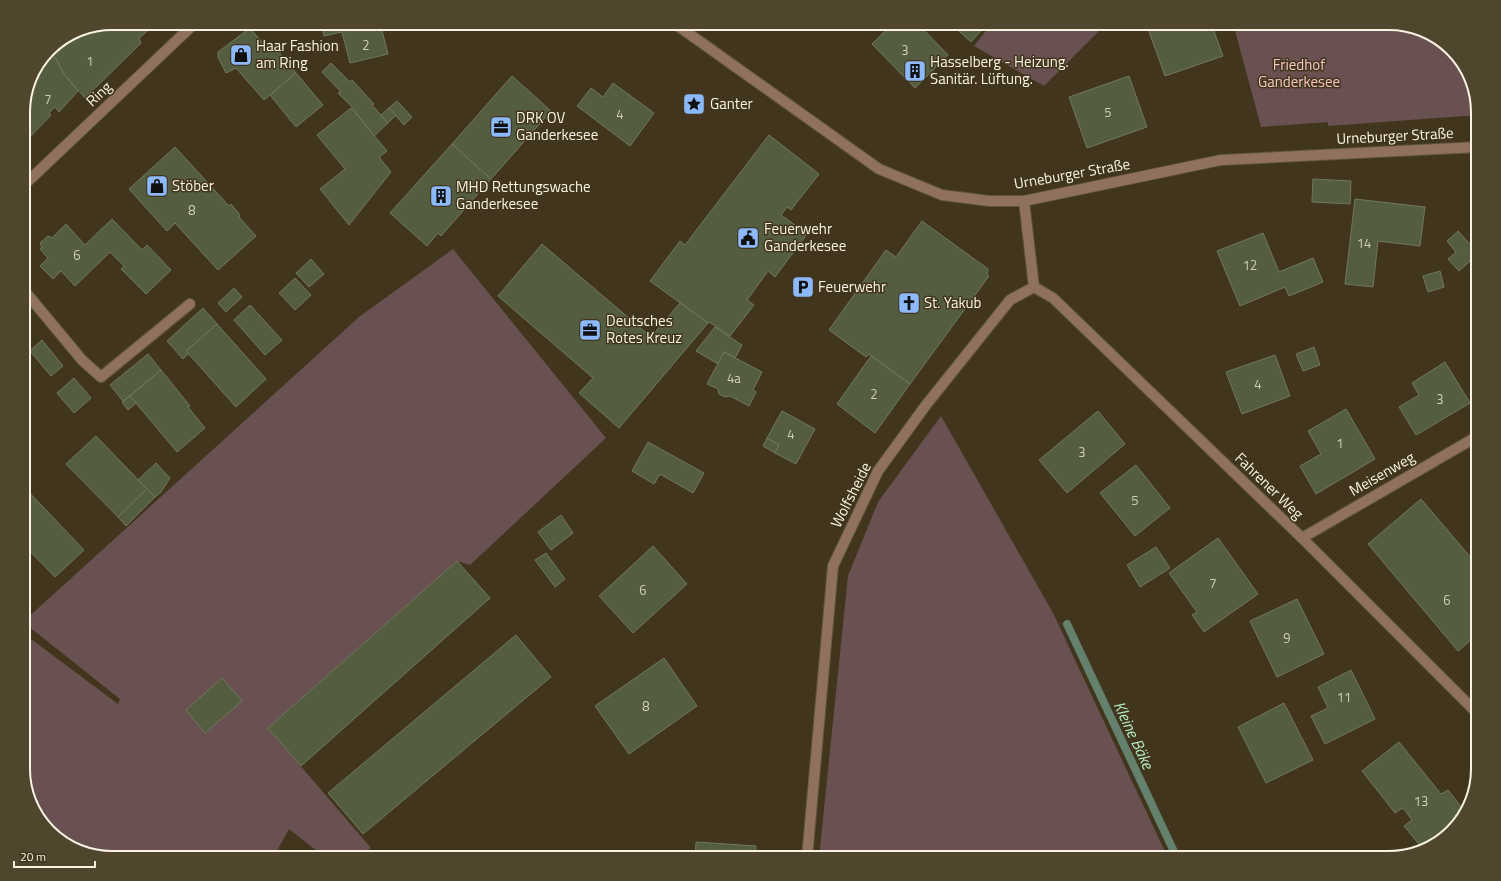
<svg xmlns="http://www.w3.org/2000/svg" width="1501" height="881" font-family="'Titillium Web',sans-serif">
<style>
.green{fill:#695151}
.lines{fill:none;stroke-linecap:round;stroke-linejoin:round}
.stream{stroke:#64816e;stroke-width:8}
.building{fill:#555d41;stroke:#70795d}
.service-casing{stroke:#5e543d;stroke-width:12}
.minor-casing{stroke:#5e543d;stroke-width:12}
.tertiary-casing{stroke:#5e543d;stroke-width:12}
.service{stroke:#8f715e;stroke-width:10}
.minor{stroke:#8f715e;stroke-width:10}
.tertiary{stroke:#8f715e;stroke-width:10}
.labels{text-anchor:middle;stroke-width:3;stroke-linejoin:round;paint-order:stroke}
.number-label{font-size:13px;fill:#d0cdba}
.poi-label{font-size:15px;fill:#f9f2e3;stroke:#41361d;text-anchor:start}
.park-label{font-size:15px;fill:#f9c5c5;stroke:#41361d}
.street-label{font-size:15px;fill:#f9f2e3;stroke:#41361d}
.water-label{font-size:16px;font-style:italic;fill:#b4eac6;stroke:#41361d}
.rim{fill:none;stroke:#f9f2e3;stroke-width:2}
</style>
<rect width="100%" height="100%" fill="#41361d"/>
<!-- green -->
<g class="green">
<polygon points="992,23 1107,23 1044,86 974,46"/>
<polygon points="1233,23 1389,23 1434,35 1466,67 1478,107 1478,115 1328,126 1328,122 1261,127"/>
<polygon points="453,249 606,438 470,565 457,561 268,728 371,848 357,858 326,858 289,829 273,858 112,858 67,846 35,814 23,774 23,641 27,636 118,704 120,699 23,622 359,317"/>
<polygon points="941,416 1053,613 1168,858 819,858 848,576 878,502"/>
</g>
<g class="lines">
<!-- stream -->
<polyline class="stream" points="1067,624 1177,858"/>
</g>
<!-- building -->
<g class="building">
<polygon points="112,23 157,23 139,38 141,43 85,98 64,74 50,48 78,30"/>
<polygon points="321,23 380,23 388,54 350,63 342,32 324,36"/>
<polygon points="893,23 917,23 948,55 915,88 872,44"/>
<polygon points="950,23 988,23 971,42"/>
<polygon points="1155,23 1211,23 1223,56 1165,76 1147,26"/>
<polygon points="250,28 267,48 272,44 296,73 264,100 236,68 226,73 218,57 218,52"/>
<polygon points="50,48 64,74 78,91 59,112 55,107 49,113 51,115 30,137 23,130 23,107 30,78"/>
<polygon points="331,63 350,82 352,80 374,104 372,105 388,123 374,136 352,107 338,93 341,92 322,72"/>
<polygon points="296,73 323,105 296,127 270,95"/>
<polygon points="512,76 551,111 491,179 452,144"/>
<polygon points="1129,76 1147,127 1087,148 1069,97"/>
<polygon points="613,83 654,113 630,146 577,106 591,88 603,97"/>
<polygon points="397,101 412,117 404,125 389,108"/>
<polygon points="351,108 387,151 379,157 391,172 349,225 320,189 345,169 317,135"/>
<polygon points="389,108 396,115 388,123 381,115"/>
<polygon points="769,135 819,174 791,210 787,207 781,215 807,234 775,277 768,271 747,300 754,305 730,336 709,322 708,323 650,281 680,241 685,245"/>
<polygon points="452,144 491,179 441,236 438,233 427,246 390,213"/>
<polygon points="175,147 229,206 231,204 240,215 239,217 256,236 218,270 175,223 167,231 129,189"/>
<polygon points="1313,179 1351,181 1350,204 1312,202"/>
<polygon points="1355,199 1425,207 1420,246 1378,241 1373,287 1345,284"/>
<polygon points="112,219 142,250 147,245 171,270 146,294 121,269 124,266 110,252 75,286 61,271 53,279 40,266 48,258 40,249 42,248 40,243 48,236 52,238 66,224 85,245"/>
<polygon points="922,221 988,269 987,275 989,276 910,384 869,354 866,357 829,330 886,250 896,257"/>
<polygon points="1458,231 1478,253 1478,254 1459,271 1448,259 1456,252 1447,241"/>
<polygon points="1263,233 1279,272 1313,258 1323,282 1289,296 1285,287 1240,306 1217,251"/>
<polygon points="542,244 651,337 680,303 708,323 619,428 579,393 593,378 498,296"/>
<polygon points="311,259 324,274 309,287 296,273"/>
<polygon points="1440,271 1444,287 1428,292 1423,276"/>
<polygon points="295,278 311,295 295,310 279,293"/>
<polygon points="234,288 242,297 226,312 218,303"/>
<polygon points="250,305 282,340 265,355 234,320"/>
<polygon points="203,308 217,324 186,351 189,353 183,359 167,341"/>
<polygon points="217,324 266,379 236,407 186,351"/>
<polygon points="715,327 742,345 735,358 724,352 718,364 696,351"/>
<polygon points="42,340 63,366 51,376 30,351"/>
<polygon points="1314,347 1320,365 1303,371 1296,354"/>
<polygon points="1478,347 1478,357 1474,350"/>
<polygon points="724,352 762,372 753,390 756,392 749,406 730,396 725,397 719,394 718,389 707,384"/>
<polygon points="148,354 161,370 123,401 110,385"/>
<polygon points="1275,355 1290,396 1242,414 1226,372"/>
<polygon points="871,356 910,384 875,433 837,404"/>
<polygon points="1445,362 1470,403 1416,435 1399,407 1419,395 1412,383"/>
<polygon points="161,370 190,406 188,407 205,428 177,452 130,396"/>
<polygon points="74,378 91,398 74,413 57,393"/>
<polygon points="130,396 136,403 128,410 122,402"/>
<polygon points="23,406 28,412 23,416"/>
<polygon points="1346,409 1375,459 1316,494 1300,466 1321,454 1308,431"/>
<polygon points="782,411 815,429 796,464 775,453 779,445 767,438"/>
<polygon points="1098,411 1125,444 1067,493 1039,460"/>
<polygon points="96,436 147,489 118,517 66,464"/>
<polygon points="767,438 779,445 775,453 763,446"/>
<polygon points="648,442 704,473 693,493 660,474 654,484 632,471"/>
<polygon points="156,463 170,478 161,492 155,497 138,480"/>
<polygon points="1136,465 1170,508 1135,536 1100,493"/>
<polygon points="25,488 84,550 55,577 23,544 23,490"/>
<polygon points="147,489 155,497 126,526 118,517"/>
<polygon points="1421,499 1478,566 1478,634 1458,651 1368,544"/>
<polygon points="561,515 573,533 551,550 538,532"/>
<polygon points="1218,538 1258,594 1204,632 1192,615 1197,612 1169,573"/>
<polygon points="653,546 687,584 633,633 599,596"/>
<polygon points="1156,547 1170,568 1140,587 1127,565"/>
<polygon points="546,553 565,579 555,587 535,560"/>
<polygon points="457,561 490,598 301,766 268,728"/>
<polygon points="1297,599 1324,654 1277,677 1250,621"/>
<polygon points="516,635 551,677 363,834 328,793"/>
<polygon points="664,658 697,706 629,754 595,706"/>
<polygon points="1351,670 1375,719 1325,744 1311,716 1328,708 1318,687"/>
<polygon points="222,678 242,701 205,733 186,710"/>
<polygon points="1284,703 1313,760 1266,783 1238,727"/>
<polygon points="1399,742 1441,794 1448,790 1466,813 1447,833 1446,832 1427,848 1423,849 1404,826 1412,820 1403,808 1395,813 1362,771"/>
<polygon points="696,842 756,846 755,858 695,858"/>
</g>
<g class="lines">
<!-- service casing -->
<g class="service-casing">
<polyline id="service" points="23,289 82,360 101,377 190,304"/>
</g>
<!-- minor casing -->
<g class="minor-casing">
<g id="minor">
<polyline points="1024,201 1034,287"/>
<polyline points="1034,287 1053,298 1302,538 1478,714"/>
<polyline points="1302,538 1478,436"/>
<polyline points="807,858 833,566 878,471 926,405 1010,300 1034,287"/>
</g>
</g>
<!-- tertiary casing -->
<g class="tertiary-casing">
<g id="tertiary">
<polyline points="674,23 879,169 942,195 989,201 1024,201 1221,160 1478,147"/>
<polyline points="23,186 195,23"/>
</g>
</g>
<!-- service -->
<use href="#service" class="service"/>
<!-- minor -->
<use href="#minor" class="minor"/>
<!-- tertiary -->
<use href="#tertiary" class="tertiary"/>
</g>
<!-- icons -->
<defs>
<g id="shop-square" transform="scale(1.15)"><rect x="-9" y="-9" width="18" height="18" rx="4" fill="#8cb9fc" stroke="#41361d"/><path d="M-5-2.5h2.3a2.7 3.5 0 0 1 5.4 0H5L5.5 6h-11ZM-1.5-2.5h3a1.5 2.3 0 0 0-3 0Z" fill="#111"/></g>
<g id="building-square" transform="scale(1.15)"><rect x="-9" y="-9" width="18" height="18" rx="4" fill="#8cb9fc" stroke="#41361d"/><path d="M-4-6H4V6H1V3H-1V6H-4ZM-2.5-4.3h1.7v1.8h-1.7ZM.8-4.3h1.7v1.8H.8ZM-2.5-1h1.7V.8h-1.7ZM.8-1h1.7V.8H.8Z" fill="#111"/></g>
<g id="sight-square" transform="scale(1.15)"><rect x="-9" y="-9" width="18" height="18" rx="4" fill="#8cb9fc" stroke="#41361d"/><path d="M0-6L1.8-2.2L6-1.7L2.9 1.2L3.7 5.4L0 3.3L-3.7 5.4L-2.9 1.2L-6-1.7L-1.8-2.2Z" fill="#111"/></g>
<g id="office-square" transform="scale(1.15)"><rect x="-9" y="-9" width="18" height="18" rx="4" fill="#8cb9fc" stroke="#41361d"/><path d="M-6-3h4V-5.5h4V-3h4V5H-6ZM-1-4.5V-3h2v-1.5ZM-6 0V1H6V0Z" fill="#111"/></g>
<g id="civic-square" transform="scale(1.15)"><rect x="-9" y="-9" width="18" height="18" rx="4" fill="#8cb9fc" stroke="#41361d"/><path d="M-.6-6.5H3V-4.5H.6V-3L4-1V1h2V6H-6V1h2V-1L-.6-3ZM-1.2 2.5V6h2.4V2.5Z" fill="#111"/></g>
<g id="parking-square" transform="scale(1.15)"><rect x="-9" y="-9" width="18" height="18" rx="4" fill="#8cb9fc" stroke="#41361d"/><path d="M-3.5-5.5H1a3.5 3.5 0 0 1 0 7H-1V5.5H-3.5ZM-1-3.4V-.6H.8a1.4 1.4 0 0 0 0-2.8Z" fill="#111"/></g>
<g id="church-square" transform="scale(1.15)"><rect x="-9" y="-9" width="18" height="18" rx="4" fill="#8cb9fc" stroke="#41361d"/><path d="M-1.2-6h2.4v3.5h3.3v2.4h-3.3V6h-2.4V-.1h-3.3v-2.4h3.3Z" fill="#111"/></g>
</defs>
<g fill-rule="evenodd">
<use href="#shop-square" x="241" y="55"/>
<use href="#building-square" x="915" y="71"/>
<use href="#sight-square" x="694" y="104"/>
<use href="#office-square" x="501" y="127"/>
<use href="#shop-square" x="157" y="186"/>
<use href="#building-square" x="441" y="196"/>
<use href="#civic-square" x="748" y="238"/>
<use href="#parking-square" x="803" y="287"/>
<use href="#church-square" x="909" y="303"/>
<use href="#office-square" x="590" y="330"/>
</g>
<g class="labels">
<!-- number labels -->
<g class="number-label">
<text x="366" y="50">2</text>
<text x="905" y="55">3</text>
<text x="90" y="66">1</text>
<text x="48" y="104">7</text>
<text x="1108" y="117">5</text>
<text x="620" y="119">4</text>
<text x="192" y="215">8</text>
<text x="1364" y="248">14</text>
<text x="77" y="260">6</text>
<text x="1250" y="270">12</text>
<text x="734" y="383">4a</text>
<text x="1258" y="389">4</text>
<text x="874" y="399">2</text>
<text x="1440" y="404">3</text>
<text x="791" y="439">4</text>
<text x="1340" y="448">1</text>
<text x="1082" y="457">3</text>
<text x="1135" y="505">5</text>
<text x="1213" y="588">7</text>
<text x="643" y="595">6</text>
<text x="1447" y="605">6</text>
<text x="1287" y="643">9</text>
<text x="1344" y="702">11</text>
<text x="646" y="711">8</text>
<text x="1421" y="806">13</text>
</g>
<!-- poi labels -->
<g class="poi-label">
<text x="256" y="51">Haar Fashion<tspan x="256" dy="17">am Ring</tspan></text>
<text x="930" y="67">Hasselberg - Heizung.<tspan x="930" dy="17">Sanitär. Lüftung.</tspan></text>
<text x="710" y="109">Ganter</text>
<text x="516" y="123">DRK OV<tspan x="516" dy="17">Ganderkesee</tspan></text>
<text x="172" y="191">Stöber</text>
<text x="456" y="192">MHD Rettungswache<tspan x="456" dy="17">Ganderkesee</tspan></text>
<text x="764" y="234">Feuerwehr<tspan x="764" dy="17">Ganderkesee</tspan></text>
<text x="818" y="292">Feuerwehr</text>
<text x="924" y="308">St. Yakub</text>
<text x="606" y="326">Deutsches<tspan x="606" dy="17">Rotes Kreuz</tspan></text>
</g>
<!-- park labels -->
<g class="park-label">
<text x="1299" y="70">Friedhof<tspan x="1299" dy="17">Ganderkesee</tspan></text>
</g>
<!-- street labels -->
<g class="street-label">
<text transform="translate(99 94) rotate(-43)" y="5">Ring</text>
<text transform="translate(1395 136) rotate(-3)" y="5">Urneburger Straße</text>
<text transform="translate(1072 174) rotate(-10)" y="5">Urneburger Straße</text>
<text transform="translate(1382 474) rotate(-30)" y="5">Meisenweg</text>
<text transform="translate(1269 486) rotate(44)" y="5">Fahrener Weg</text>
<text transform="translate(851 495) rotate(-63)" y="5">Wolfsheide</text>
</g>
<!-- water labels -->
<g class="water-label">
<text transform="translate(1134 735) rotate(65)" y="6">Kleine Bäke</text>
</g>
</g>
<!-- crop -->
<path d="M0 0H1501V881H0ZM112 30H1389A82 82 0 0 1 1471 112V769A82 82 0 0 1 1389 851H112A82 82 0 0 1 30 769V112A82 82 0 0 1 112 30Z" fill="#50452d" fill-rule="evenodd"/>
<path class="rim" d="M112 30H1389A82 82 0 0 1 1471 112V769A82 82 0 0 1 1389 851H112A82 82 0 0 1 30 769V112A82 82 0 0 1 112 30Z"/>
<!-- scale -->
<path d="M14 861v6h81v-6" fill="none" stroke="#f9f2e3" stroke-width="2"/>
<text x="20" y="861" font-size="12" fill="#f9f2e3" stroke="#41361d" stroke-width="3" paint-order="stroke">20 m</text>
</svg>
